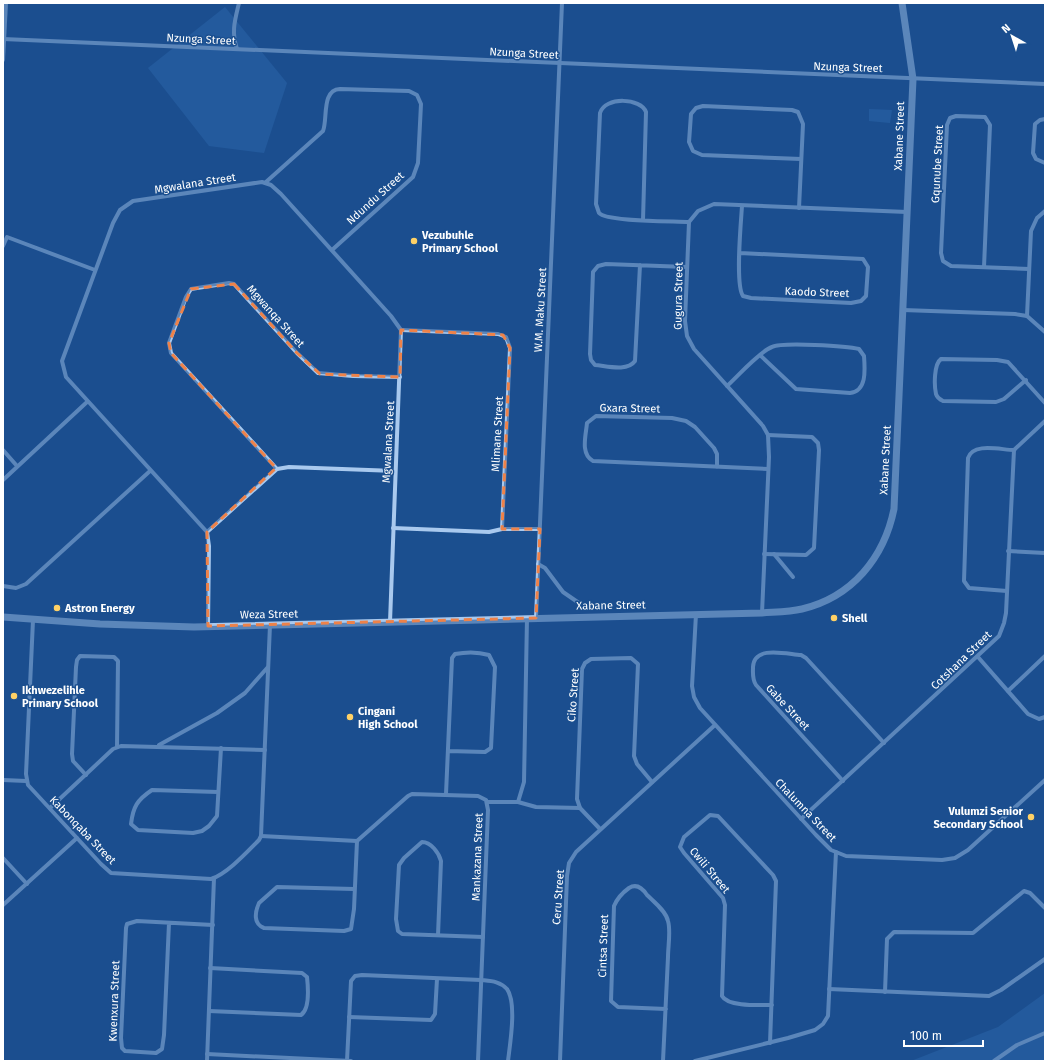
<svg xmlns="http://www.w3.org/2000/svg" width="1048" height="1064" font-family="'Fira Sans',sans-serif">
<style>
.green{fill:#2e69ad}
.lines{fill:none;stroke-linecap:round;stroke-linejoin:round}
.minor{stroke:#a9c9ee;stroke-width:4}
.tertiary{stroke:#a9c9ee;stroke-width:7}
.marked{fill:none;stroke:#ee8249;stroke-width:3;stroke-dasharray:8 5;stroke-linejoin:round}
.poi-dot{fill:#ffd166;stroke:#1b4f8f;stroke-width:1.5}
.labels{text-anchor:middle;stroke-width:3;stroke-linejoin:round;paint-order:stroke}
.street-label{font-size:11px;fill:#fff;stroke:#1b4f8f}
.poi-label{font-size:11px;font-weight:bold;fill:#fff;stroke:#1b4f8f;text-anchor:start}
</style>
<rect width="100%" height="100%" fill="#1b4f8f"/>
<!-- green -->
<g class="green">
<polygon points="225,7 287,83 264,153 209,146 148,68"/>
<polygon points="869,109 892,110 890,123 869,121"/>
<polygon points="1045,993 1045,1061 911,1061 998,1027"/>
</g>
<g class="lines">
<!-- minor -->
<g class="minor">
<polyline points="3,39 1045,84"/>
<path d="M237,49C231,32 235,20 239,3"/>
<polyline points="3,60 6,3"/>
<polyline points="1045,119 1040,120 1035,124 1033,153 1036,159 1045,163"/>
<path d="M266,182L323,131C328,119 321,90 340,89L409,91L417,95L421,104L418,163L413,177L332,250"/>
<polyline points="799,208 803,124 798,112 792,110 703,106 696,108 691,114 689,142 693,151 702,155 801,159"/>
<path d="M643,220L646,112C641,98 605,96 600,113L596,204L599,213C607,222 674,221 689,222"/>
<polyline points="3,246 7,237 95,270"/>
<path d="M740,253L863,259L868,267L866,296L861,301L851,303L751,298L743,296C735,285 741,222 742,206"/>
<path d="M640,265L635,361C627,372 607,366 595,365L591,360L590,354L593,272L598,266L606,264L687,267"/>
<polyline points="984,267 990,125 985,117 956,116 950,118 947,125 941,253 943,261 951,266 1029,269"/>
<polyline points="903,310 1015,314 1027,316 1045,332"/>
<polyline points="1027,316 1031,231 1037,218 1045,211"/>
<path d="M1026,380L1004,399L996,402L943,401C939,399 937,397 936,394C934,385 934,364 941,359L997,360L1008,362L1045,403"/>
<path d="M727,386C738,376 760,351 772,347C782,342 847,346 859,349L864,356C865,370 867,391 850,393L796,389L760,355"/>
<polyline points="3,450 17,466"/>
<path d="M717,467V454L714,448L695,427L686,421L672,418L596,416L587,423C586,435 580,454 593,461L768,469"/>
<polyline points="277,469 171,353 169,343 186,297 191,289 229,283 234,284 297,353 318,373 353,376 400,377"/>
<polyline points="3,480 87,402"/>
<polyline points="393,528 489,532 502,529 510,348 506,337 498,334 401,330"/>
<polyline points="502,529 540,529"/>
<polyline points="207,532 277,469 289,467 395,471"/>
<polyline points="1008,551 1045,553"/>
<polyline points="764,554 806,555 814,548 819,450 818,443 812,437 768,435"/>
<polyline points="774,554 793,577"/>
<polyline points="538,564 545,568 563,592 579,603"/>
<polyline points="3,586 16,588 26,584 150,471"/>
<path d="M1007,591L969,588L964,581L968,458C973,442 1001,450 1014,450"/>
<polyline points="762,613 769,457 768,435 763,426 694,349 687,336 685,321 689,222 698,211 714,204 907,212"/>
<polyline points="696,614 692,686 694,697 700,708 816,835 831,850 846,856 942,860 955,858 968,850 1045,780"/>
<polyline points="536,618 562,3"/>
<path d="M33,620L26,774L28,785L101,864L111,873L211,879C227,874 247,852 259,840L261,836L270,625"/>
<polyline points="208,626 209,546 207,532 66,377 62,361 113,223 120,210 133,201 262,182 271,185 281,194 391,316 401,330 390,622"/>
<polyline points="978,657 1028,714 1039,719 1045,717"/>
<polyline points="1008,691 1045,656"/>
<polyline points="159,745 217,713 245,693 268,667"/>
<polyline points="86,775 73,761 72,754 76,667 77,660 80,656 114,657 118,661 117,747"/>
<polyline points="3,780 26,781"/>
<path d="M843,781L756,685C752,679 753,673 753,667C754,645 786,654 801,655L806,658L884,743"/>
<path d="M218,792L152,790C137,800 133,807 131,824L138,830L193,833L202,831L209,826L217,816L221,748"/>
<path d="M446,794L452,658L455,654C465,652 479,652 489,655L495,667L491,748L485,752L448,751"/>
<polyline points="487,802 518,802 536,807 580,808"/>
<polyline points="518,802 524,782 527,618"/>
<polyline points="50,808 113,749 121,746 265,750"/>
<polyline points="801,819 999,636 1004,623 1006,613 1014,450 1045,421"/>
<polyline points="600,829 580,808 577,799 582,669 585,663 591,659 631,658 638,664 634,756 637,764 652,782"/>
<polyline points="261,836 357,841 408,796 412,794 478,796 486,800 488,810 478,1061"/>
<polyline points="3,858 27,884"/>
<path d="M354,889L277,887L259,903C255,912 253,924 264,928L344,931L351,929L354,909L357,841"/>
<polyline points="3,905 77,838"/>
<polyline points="169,923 164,1035 162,1049 156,1053 125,1051 122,1048 121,1038 126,928 127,924 137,921 213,925"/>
<path d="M438,935L441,861C439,853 431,842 422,842L404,858L399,865L396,919L398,931L402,934L483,937"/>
<polyline points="829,989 989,996 1001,990 1045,959"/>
<polyline points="885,992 887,939 894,932 973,933 1024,891 1030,893 1045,908"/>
<path d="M209,1011L301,1015C310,1009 308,986 307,977L302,973L210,968"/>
<polyline points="349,1017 431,1020 435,1014 437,979"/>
<path d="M770,1043L776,881L773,875L718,816L710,815L684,837L680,847L684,853L723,898L725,905L722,996C728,1007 760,1005 772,1005"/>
<polyline points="207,1054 351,1061"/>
<polyline points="207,1061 214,878"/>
<path d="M347,1061L351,981L355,976L362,975L481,980C490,981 500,981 507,989C517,1003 510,1044 508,1061"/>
<polyline points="560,1061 567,876 569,863 576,852 715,725"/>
<path d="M663,1061C665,1026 666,992 668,957C668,946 671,931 668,921C666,911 654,902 647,895C643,889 637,883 629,888C622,893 617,899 614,906L611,1001L618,1007L666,1009"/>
<polyline points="695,1061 788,1038 815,1030 823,1024 828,1016 836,852"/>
<polyline points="994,1061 1017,1045 1045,1033"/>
</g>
<!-- tertiary -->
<path class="tertiary" d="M3,617L100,624L194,627L762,613C775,612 789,612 802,609C852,597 884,558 894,509L913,79L902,3"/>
</g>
<!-- marked area -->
<path d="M0 0H1048V1064H0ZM234,284L297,353L320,374L400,377L401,330L503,335L510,348L502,529H540L536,618L208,626L207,532L276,468L171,353L169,343L191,289Z" fill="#1b4f8f" fill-opacity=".55" fill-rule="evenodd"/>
<path class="marked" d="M234,284L297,353L320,374L400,377L401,330L503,335L510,348L502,529H540L536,618L208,626L207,532L276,468L171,353L169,343L191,289Z"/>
<!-- markers -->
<g class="poi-dot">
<circle cx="414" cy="241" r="4"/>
<circle cx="57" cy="608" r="4"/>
<circle cx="834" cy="618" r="4"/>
<circle cx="14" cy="696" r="4"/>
<circle cx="350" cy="717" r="4"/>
<circle cx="1031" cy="817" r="4"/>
</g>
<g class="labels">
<!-- street labels -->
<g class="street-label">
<text transform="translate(201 39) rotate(3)" y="4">Nzunga Street</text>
<text transform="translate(524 53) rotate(3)" y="4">Nzunga Street</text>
<text transform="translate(848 67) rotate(2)" y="4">Nzunga Street</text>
<text transform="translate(899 136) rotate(-88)" y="4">Xabane Street</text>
<text transform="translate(937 164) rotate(-87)" y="4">Gqunube Street</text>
<text transform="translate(195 183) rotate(-9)" y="4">Mgwalana Street</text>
<text transform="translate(375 198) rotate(-42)" y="4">Ndundu Street</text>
<text transform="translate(817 292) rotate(2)" y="4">Kaodo Street</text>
<text transform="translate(678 296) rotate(-89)" y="4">Gugura Street</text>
<text transform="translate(540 310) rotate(-87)" y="4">W.M. Maku Street</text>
<text transform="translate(276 316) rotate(48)" y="4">Mgwanqa Street</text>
<text transform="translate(630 408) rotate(1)" y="4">Gxara Street</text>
<text transform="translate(497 434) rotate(-87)" y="4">Mlimane Street</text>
<text transform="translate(388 442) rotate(-87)" y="4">Mgwalana Street</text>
<text transform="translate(885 460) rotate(-87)" y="4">Xabane Street</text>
<text transform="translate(611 605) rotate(-1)" y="4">Xabane Street</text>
<text transform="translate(269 614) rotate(-1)" y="4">Weza Street</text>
<text transform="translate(961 660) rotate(-44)" y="4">Cotshana Street</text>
<text transform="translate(573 695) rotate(-86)" y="4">Ciko Street</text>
<text transform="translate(788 707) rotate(47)" y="4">Gabe Street</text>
<text transform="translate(806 810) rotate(46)" y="4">Chalumna Street</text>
<text transform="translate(83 830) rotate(46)" y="4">Kabonqaba Street</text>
<text transform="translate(477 857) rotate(-88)" y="4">Mankazana Street</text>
<text transform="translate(710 870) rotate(50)" y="4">Cwili Street</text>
<text transform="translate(558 897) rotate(-86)" y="4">Ceru Street</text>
<text transform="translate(603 946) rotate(-88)" y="4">Cintsa Street</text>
<text transform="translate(114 1001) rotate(-88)" y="4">Kwenxura Street</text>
</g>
<!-- poi labels -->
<g class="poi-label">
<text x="422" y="239">Vezubuhle<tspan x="422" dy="13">Primary School</tspan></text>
<text x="65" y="612">Astron Energy</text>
<text x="842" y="622">Shell</text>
<text x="22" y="694">Ikhwezelihle<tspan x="22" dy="13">Primary School</tspan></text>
<text x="358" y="715">Cingani<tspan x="358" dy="13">High School</tspan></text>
<text x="1023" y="815" text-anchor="end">Vulumzi Senior<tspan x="1023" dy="13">Secondary School</tspan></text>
</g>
</g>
<!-- border -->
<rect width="1048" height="1064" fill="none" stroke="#ffffff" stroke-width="8"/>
<!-- north arrow -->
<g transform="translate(1012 36) rotate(321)" stroke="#1b4f8f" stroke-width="3" paint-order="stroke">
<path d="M0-3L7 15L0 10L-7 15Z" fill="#ffffff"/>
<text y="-6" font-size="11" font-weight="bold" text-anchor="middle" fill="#ffffff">N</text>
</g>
<!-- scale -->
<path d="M904 1040v6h79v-6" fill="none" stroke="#ffffff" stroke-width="2"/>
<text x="910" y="1040" font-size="12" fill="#ffffff" stroke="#1b4f8f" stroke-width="3" paint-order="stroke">100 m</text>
</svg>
